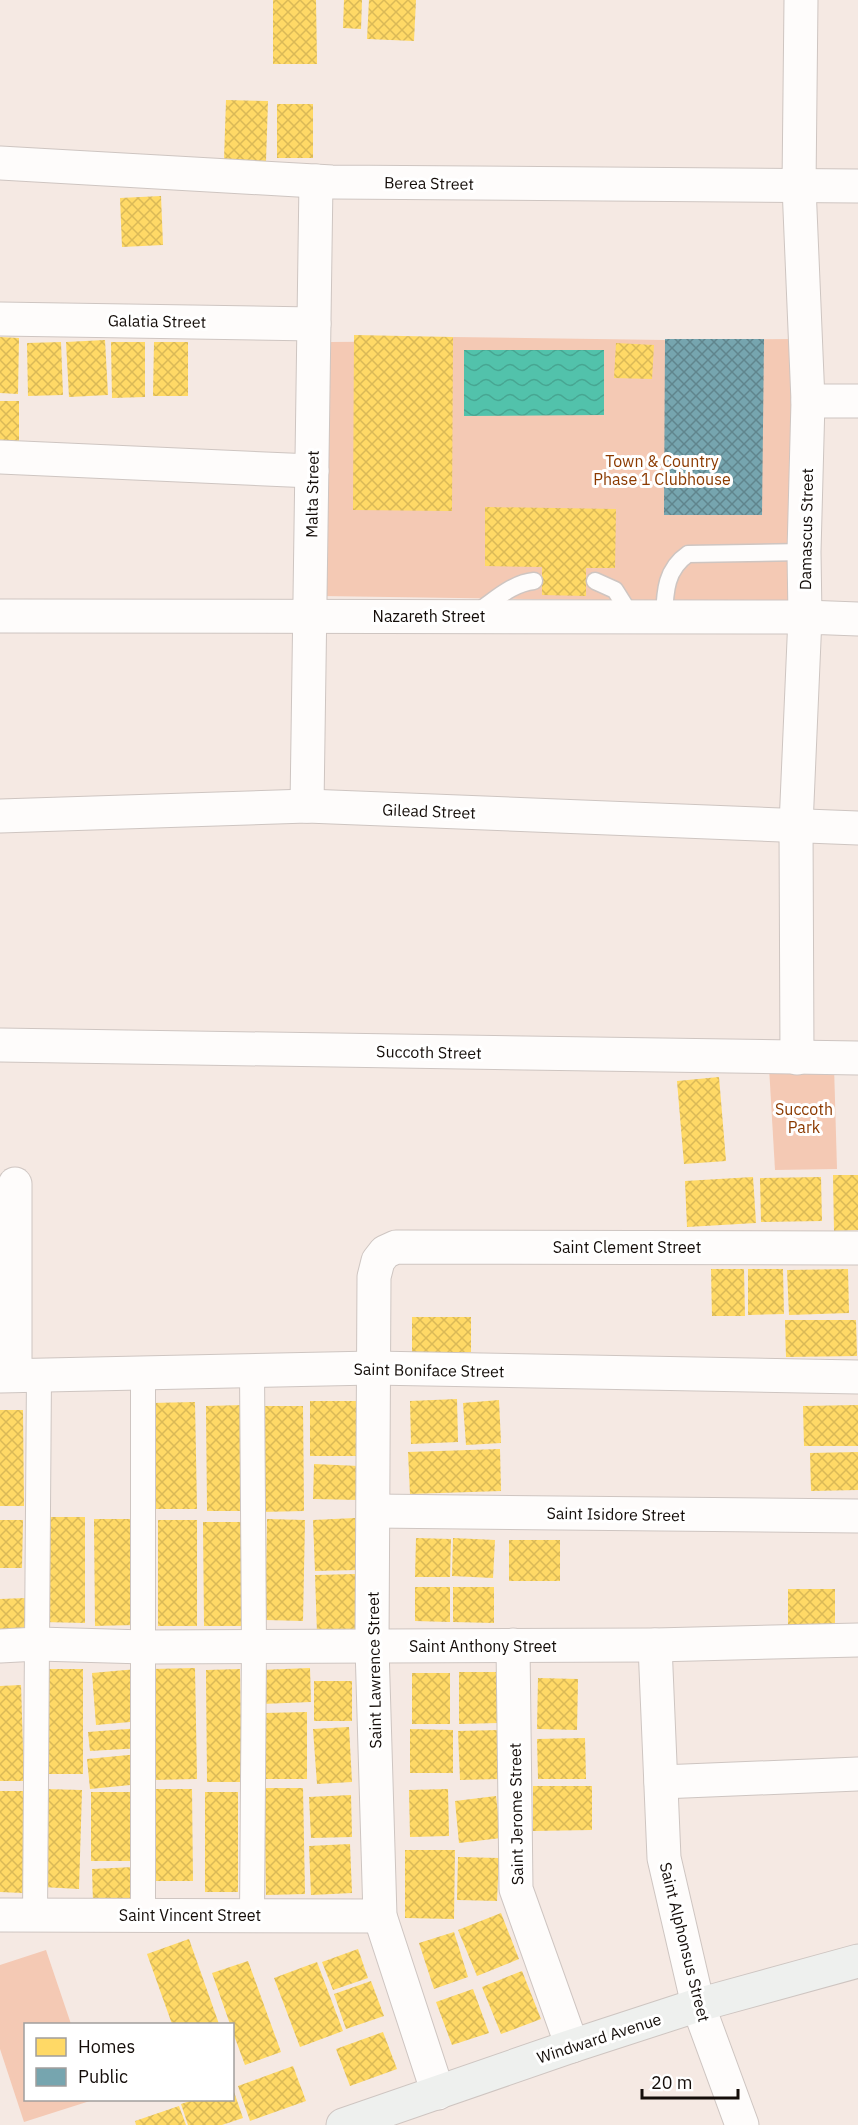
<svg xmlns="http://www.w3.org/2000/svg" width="858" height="2125" font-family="'IBM Plex Sans',sans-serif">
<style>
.park{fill:#f4c9b4}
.water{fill:url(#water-waves)}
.homes{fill:url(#homes-cross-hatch)}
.public{fill:url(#public-cross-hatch)}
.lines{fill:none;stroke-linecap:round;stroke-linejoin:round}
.service-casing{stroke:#cec5c1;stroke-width:19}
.pedestrian-casing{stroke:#cec5c1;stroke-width:26}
.minor-casing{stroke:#cec5c1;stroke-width:35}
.tertiary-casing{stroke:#cec5c1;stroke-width:35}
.secondary-casing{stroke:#cec5c1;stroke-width:35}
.service{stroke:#fefcfb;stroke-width:16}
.pedestrian{stroke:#fefcfb;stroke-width:24}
.minor{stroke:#fefcfb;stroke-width:33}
.tertiary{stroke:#fefcfb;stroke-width:33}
.secondary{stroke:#eef0ee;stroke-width:33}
.labels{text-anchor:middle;stroke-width:6;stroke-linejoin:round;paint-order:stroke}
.street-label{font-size:16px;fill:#140d09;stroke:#fff}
.park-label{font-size:16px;fill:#8b3a00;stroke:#fff}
</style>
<defs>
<pattern id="water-waves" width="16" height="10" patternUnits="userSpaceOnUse" patternTransform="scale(1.5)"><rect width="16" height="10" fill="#52c2ab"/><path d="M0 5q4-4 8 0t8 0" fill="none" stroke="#47a692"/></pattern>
<pattern id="homes-cross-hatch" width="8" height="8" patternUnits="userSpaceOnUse" patternTransform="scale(1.5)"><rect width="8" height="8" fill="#ffd966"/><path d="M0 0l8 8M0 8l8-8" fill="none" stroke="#dab957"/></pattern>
<pattern id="public-cross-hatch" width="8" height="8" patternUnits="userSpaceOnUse" patternTransform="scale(1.5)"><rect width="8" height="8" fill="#76a5af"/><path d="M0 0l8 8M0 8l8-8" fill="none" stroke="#60858d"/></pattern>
</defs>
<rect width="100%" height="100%" fill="#f5e9e3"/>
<!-- park -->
<g class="park">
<polygon points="453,337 665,340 796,339 790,603 321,596 330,342 453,341"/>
<polygon points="834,1066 837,1169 775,1170 769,1067"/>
<polygon points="46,1950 71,2024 26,2024 26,2100 93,2100 24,2122 0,2049 0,1965"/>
</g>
<!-- water -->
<polygon class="water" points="464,350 604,350 604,415 464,416"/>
<!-- homes -->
<g class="homes">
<polygon points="273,0 316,0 317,64 273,64"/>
<polygon points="344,0 362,0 361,29 343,28"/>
<polygon points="369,0 416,0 414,41 367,39"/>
<polygon points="226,100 268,101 266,161 224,160"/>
<rect x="277" y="104" width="36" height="54"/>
<polygon points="161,196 163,245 122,247 120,198"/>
<polygon points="354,335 453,337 452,511 353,510"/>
<polygon points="0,337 19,338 18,394 0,393"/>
<polygon points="105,340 108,395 69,397 66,342"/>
<polygon points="61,342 63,395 28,396 27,343"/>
<polygon points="111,342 145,342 145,397 112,398"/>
<polygon points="154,342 188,342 188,396 153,396"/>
<polygon points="616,343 654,345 652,379 614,378"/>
<rect x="0" y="401" width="19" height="50"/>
<polygon points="485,507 616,509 615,568 586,568 586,596 542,595 542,567 485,566"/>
<polygon points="719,1077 726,1161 684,1164 677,1081"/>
<polygon points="833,1175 858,1175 858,1230 834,1231"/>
<polygon points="753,1177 756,1223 687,1227 685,1181"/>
<polygon points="821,1177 822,1221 761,1222 760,1178"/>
<polygon points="711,1269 744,1269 745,1316 712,1316"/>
<polygon points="748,1269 783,1269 784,1314 748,1315"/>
<polygon points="848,1269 849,1313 789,1315 787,1270"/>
<rect x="412" y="1317" width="59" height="35"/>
<polygon points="785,1320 856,1320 857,1356 786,1357"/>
<polygon points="457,1399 458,1442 411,1444 410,1401"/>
<polygon points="499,1400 501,1443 466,1445 463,1403"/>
<polygon points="310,1401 359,1401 358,1456 310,1456"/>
<polygon points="195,1402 197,1509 154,1509 152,1403"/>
<polygon points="244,1405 244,1511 207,1511 206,1406"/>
<polygon points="858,1405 858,1446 804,1446 803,1406"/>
<polygon points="260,1406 303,1406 304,1511 261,1512"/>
<polygon points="0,1410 23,1410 24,1506 0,1506"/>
<polygon points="500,1449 501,1491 410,1494 408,1452"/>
<polygon points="858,1452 858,1490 811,1491 810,1453"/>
<polygon points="314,1464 359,1466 358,1500 313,1499"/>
<polygon points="43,1517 85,1517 85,1623 43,1622"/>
<polygon points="355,1518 358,1570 315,1571 313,1520"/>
<polygon points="94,1519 136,1519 136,1625 95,1626"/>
<polygon points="267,1519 305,1520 303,1621 265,1620"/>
<polygon points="0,1520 23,1520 22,1568 0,1568"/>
<rect x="158" y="1520" width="39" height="106"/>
<polygon points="203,1522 241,1522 242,1626 204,1626"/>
<polygon points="416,1538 451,1539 450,1577 415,1577"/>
<polygon points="453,1538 495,1540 493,1578 452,1576"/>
<rect x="509" y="1540" width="51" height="41"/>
<polygon points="356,1574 357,1632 317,1633 315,1575"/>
<polygon points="415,1587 450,1587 450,1622 415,1621"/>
<polygon points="453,1587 494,1587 494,1623 453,1622"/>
<polygon points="788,1589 835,1589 835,1636 788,1634"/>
<polygon points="26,1598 28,1629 0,1630 0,1599"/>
<polygon points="195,1668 197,1779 153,1780 151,1669"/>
<polygon points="310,1668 311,1702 262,1704 260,1670"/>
<polygon points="45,1669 83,1669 83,1774 46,1774"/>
<polygon points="137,1669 141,1721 96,1725 92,1673"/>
<polygon points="240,1669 242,1782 207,1782 206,1670"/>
<polygon points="459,1672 498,1672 498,1723 459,1724"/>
<rect x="412" y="1673" width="38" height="51"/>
<polygon points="538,1678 578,1679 577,1730 537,1729"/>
<rect x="314" y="1681" width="38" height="40"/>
<polygon points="21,1685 24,1781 0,1781 0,1686"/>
<polygon points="307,1712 307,1779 265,1779 265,1713"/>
<polygon points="349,1727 352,1782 317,1784 313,1729"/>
<polygon points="141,1728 142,1748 90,1751 88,1732"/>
<polygon points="410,1729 453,1730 453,1773 410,1773"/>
<polygon points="499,1730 500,1779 460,1780 458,1731"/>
<polygon points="585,1738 586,1779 538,1779 537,1739"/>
<polygon points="139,1754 141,1784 90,1789 87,1759"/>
<polygon points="533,1786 592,1786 592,1830 533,1831"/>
<polygon points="264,1788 303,1788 305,1894 266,1895"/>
<polygon points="45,1789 82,1790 79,1889 42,1887"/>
<polygon points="151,1789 192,1789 193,1881 152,1881"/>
<polygon points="448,1789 449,1836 410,1837 409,1790"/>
<polygon points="0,1791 26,1791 23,1893 0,1892"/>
<polygon points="91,1792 132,1792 133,1861 91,1861"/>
<rect x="205" y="1792" width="33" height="100"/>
<polygon points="351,1795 352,1837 311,1838 309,1797"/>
<polygon points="496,1796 501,1838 459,1843 455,1801"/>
<polygon points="350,1844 352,1893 311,1895 309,1846"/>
<polygon points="405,1850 455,1850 454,1919 405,1918"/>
<polygon points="458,1857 499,1858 497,1901 457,1900"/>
<polygon points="134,1867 136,1901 93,1903 92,1869"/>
<polygon points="501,1913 519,1959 477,1976 458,1930"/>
<polygon points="454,1932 468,1977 434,1989 419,1943"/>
<polygon points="189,1939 219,2024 172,2024 147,1954"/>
<polygon points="358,1949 368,1978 333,1990 322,1962"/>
<polygon points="248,1961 281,2052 245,2065 232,2030 232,2024 230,2024 212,1973"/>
<polygon points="317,1962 343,2031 300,2047 274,1978"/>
<polygon points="522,1971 541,2019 501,2034 482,1987"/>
<polygon points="371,1981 384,2016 346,2029 334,1994"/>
<polygon points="473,1989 489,2033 452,2045 436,2002"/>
<polygon points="383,2032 397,2069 350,2086 336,2049"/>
<polygon points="293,2066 306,2101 250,2121 238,2086"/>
<polygon points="233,2089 243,2118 222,2125 188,2125 181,2104 193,2100 232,2100"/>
<polygon points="179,2106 186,2125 136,2125 135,2121"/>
</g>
<!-- public -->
<polygon class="public" points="665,339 764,339 762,515 664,515"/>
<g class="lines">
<!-- service casing -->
<g class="service-casing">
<g id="service">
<polyline points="595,581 615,590 632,617"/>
<path d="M477,612C494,601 512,583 534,581"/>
<path d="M664,616C665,591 666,569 688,554L804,552"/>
</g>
</g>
<!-- pedestrian casing -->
<g class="pedestrian-casing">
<g id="pedestrian">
<polyline points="35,1915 39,1375"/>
<polyline points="143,1915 143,1374"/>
<polyline points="252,1915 254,1646 252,1371"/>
</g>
</g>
<!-- minor casing -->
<g class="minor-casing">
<g id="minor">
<polyline points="0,163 332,182 858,186"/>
<polyline points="0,319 314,324"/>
<polyline points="808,401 858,401"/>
<polyline points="0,457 312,471"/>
<polyline points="307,806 316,181"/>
<polyline points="0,816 307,806 858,828"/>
<polyline points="0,1045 858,1058"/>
<polyline points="797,1058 796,826 805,617 858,619"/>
<polyline points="15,1184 15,1375"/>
<polyline points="0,1376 373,1368 858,1377"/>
<polyline points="374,1511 858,1516"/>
<polyline points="513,1645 516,1889 572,2046"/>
<polyline points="655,1645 664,1858 698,2005 742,2125"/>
<polyline points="0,1646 38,1644 145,1647 655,1645 858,1640"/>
<polyline points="661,1782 858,1774"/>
<polyline points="0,1915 380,1916"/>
<polyline points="438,2093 380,1916 372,1647 374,1277 378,1261 385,1252 396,1247 858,1248"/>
</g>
</g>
<!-- tertiary casing -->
<g class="tertiary-casing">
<polyline id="tertiary" points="0,616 805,617 804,552 808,401 799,186 801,0"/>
</g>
<!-- secondary casing -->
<g class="secondary-casing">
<polyline id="secondary" points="343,2125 572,2046 698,2005 858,1961"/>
</g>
<!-- service -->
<use href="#service" class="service"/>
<!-- pedestrian -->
<use href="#pedestrian" class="pedestrian"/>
<!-- minor -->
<use href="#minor" class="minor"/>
<!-- tertiary -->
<use href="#tertiary" class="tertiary"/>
<!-- secondary -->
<use href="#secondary" class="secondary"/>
</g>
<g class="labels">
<!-- street labels -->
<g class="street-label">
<text transform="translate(429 183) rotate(1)" y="6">Berea Street</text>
<text transform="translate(157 321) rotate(1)" y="6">Galatia Street</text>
<text transform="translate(312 494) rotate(-89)" y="6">Malta Street</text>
<text transform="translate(806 529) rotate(-89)" y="6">Damascus Street</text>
<text x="429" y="622">Nazareth Street</text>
<text transform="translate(429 811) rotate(2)" y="6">Gilead Street</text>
<text transform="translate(429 1052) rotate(1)" y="6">Succoth Street</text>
<text x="627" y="1253">Saint Clement Street</text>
<text transform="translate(429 1370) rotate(1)" y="6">Saint Boniface Street</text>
<text transform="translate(616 1514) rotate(1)" y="6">Saint Isidore Street</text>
<text x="483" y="1652">Saint Anthony Street</text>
<text transform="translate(374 1670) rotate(-91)" y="6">Saint Lawrence Street</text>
<text transform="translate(516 1814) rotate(-91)" y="6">Saint Jerome Street</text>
<text x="190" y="1921">Saint Vincent Street</text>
<text transform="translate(685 1942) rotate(76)" y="6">Saint Alphonsus Street</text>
<text transform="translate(599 2038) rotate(-18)" y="6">Windward Avenue</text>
</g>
<!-- park labels -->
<g class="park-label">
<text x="662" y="467">Town &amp; Country<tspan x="662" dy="18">Phase 1 Clubhouse</tspan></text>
<text x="804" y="1115">Succoth<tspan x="804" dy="18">Park</tspan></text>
</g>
</g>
<!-- legend -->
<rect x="24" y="2023" width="210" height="78" fill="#ffffff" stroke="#a19e9d" stroke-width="1.5"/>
<rect x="36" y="2038" width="30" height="18" fill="#ffd966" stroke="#a19e9d" stroke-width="1.5"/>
<text x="78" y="2053" font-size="18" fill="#140d09">Homes</text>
<rect x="36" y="2068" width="30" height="18" fill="#76a5af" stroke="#a19e9d" stroke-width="1.5"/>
<text x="78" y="2083" font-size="18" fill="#140d09">Public</text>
<!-- scale -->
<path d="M642 2089v9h96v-9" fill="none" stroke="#140d09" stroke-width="3"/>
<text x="651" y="2089" font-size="18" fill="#140d09" stroke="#ffffff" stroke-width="4.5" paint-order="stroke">20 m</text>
</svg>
